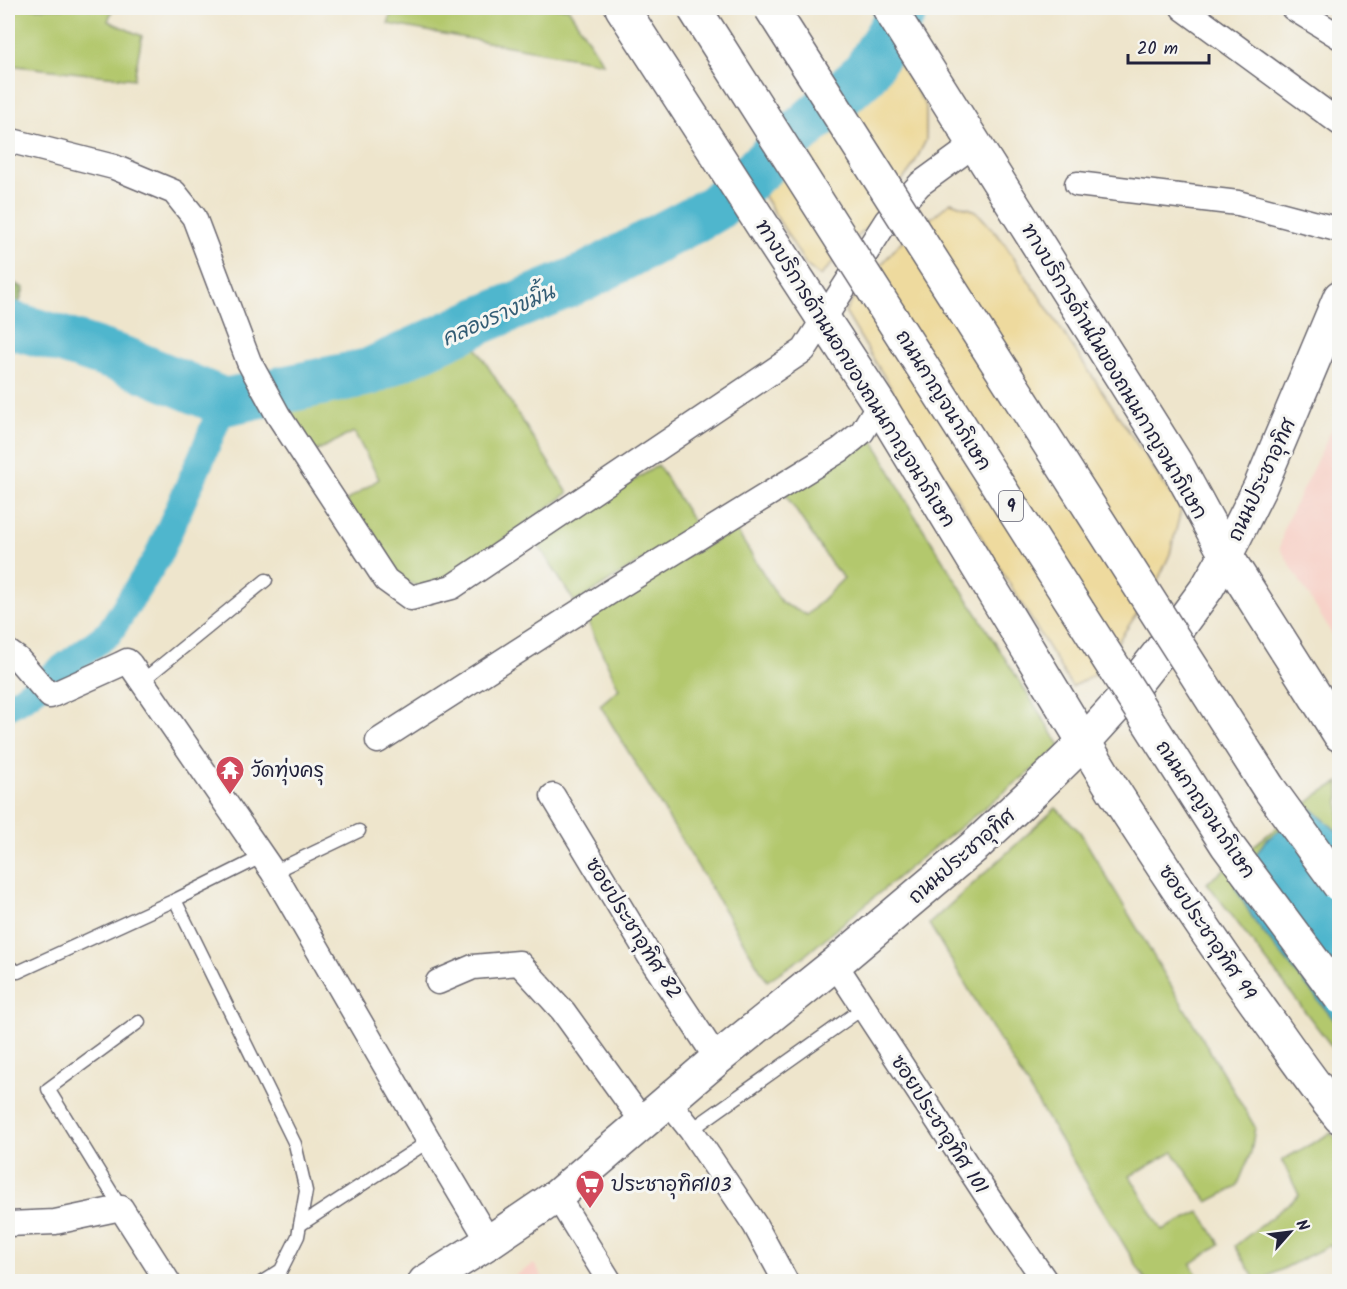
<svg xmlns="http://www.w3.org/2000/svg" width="1347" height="1289" font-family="Kalam,'Playpen Sans Thai',sans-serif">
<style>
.built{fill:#f7d1c8}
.green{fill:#b3c86d;stroke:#6a7554;stroke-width:1.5}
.forest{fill:#8eac60;stroke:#58674e;stroke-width:1.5}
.sand{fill:#eeda9e;stroke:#887e6c;stroke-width:1.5}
.water{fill:#4fb6cd;stroke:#386c84;stroke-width:1.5}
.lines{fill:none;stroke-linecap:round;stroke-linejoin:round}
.canal{stroke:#4fb6cd;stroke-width:28}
.river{stroke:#4fb6cd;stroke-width:48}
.lane-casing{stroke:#69666e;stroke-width:15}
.street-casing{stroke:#69666e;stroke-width:27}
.secondary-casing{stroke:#69666e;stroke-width:36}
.lane{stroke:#fff;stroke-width:12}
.street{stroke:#fff;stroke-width:24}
.secondary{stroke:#fff;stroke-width:33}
.highway-bridge-casing{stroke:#69666e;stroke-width:36;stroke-linecap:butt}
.highway-bridge{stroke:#fff;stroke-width:33}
.labels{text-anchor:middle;stroke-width:6;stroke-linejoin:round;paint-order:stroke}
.shield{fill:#f6f6f2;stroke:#626272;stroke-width:1.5}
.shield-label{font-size:18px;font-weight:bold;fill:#22223b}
.street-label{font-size:20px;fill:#22223b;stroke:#f6f6f2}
.poi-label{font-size:20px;fill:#22223b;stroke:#f6f6f2;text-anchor:start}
.water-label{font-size:21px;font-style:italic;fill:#345d75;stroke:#f6f6f2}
</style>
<rect width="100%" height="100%" fill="#f6f6f2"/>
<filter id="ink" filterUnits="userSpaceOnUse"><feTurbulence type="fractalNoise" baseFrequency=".0167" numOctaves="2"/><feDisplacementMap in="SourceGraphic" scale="12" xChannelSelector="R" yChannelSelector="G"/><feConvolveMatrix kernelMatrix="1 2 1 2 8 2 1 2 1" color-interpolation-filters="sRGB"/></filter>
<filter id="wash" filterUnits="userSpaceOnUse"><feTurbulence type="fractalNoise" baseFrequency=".008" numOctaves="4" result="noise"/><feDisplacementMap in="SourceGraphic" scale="24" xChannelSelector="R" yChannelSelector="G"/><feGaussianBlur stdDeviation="1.35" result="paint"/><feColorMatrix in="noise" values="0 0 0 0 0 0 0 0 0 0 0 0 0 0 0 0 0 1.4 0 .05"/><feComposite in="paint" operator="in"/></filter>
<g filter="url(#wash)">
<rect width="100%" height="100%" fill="#eee5cc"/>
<!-- built -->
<g class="built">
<polygon points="1339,415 1339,646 1280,548 1284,527"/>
<polygon points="534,1264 545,1281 506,1281"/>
</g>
<!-- green -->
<g class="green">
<polygon points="8,8 113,8 108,21 142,36 134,79 8,65"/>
<polygon points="393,8 568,8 603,63 388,24"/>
<polygon points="475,346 568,493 456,575 422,588 390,575 346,501 379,479 354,432 314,452 287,410 338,395 405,379"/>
<polygon points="873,439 912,511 1061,747 916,862 803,957 767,981 600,705 619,689 586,618 645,578 736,530 782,603 807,615 844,578 832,565 785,494"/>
<polygon points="658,465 696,526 575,603 537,543"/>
<polygon points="1339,782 1339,1056 1207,883 1320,793"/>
<polygon points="1056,808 1080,832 1255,1127 1251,1152 1237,1187 1208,1202 1173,1152 1130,1176 1162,1230 1200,1212 1220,1244 1191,1264 1200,1281 1146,1281 929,924"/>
<polygon points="1331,1133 1339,1142 1339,1261 1330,1245 1259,1281 1256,1281 1235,1246 1299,1195 1282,1160"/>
</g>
<!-- forest -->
<polygon class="forest" points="8,280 24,288 17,310 8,310"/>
<!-- sand -->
<g class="sand">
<polygon points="897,60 926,106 926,140 913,166 872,222 820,276 806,265 762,193"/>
<polygon points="951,202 976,211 1002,240 1181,510 1170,554 1155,587 1096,674 1072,687 845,312 857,293 900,243"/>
</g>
<!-- water -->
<polygon class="water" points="1311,808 1339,833 1339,1026 1255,922 1235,887 1265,841"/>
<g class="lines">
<!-- canal -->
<polyline class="canal" points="8,706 23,698 109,633 157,558 203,454 224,402"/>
<!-- river -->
<polyline class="river" points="8,324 53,337 126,361 224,402 369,372 479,321 585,277 715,208 865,73 905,8"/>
</g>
</g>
<g filter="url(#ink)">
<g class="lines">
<!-- lane casing -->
<g class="lane-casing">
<g id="lane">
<polyline points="142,681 266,580"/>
<polyline points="273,872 359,831"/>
<polyline points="175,900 295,1144 306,1191 298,1236 281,1270 262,1282"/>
<polyline points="8,966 18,972 175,900 263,856"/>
<polyline points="691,1130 863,1008"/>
<polyline points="121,1208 48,1089 139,1022"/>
<polyline points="300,1225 429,1141"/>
</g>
</g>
<!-- street casing -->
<g class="street-casing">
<g id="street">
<polyline points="1183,8 1340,123"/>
<polyline points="1293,8 1340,37"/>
<polyline points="8,140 114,167 174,192 194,217 249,362 278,415 386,580 411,598 452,587 804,350 887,220 920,184 975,144"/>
<polyline points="1077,184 1238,203 1340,230"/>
<polyline points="8,652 18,659 50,696 121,664 127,661 130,664 273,872 429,1141 489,1242"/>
<polyline points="378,741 610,592 840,450 862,432 879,404"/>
<polyline points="553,796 655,965 717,1059"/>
<polyline points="835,964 995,1208 1046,1282"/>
<polyline points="438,982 473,967 519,963 563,1011 643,1122"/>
<polyline points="668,1101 691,1130 755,1225 786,1282"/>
<polyline points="557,1196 610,1282"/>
<polyline points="8,1224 55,1222 121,1208 168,1282"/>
</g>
</g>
<!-- secondary casing -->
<g class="secondary-casing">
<g id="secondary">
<path d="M622,8L768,234L879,404L1112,788C1164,869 1217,950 1274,1028C1295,1058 1316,1088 1340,1117"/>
<polyline points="889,8 1177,465 1226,555 1340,735"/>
<polyline points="425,1282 489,1242 557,1196 717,1059 835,964 975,846 1034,791 1084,742 1123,699 1160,652 1207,588 1226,555 1260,487 1340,297"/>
</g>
</g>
<!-- lane -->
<use href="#lane" class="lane"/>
<!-- street -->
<use href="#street" class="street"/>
<!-- secondary -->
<use href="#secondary" class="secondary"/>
<!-- highway-bridge casing -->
<g class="highway-bridge-casing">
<g id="highway-bridge">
<polyline points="694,8 1227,845 1340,997"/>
<polyline points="771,8 1268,787 1340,886"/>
</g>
</g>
<!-- highway-bridge -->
<use href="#highway-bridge" class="highway-bridge"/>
</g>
</g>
<!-- icons -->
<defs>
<g id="temple-pin" transform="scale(1.5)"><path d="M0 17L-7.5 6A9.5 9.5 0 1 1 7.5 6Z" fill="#d1495b" stroke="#f6f6f2"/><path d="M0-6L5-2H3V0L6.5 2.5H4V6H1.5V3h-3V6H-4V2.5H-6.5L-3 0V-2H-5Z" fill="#fff"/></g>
<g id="supermarket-pin" transform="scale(1.5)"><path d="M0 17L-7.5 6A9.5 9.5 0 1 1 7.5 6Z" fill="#d1495b" stroke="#f6f6f2"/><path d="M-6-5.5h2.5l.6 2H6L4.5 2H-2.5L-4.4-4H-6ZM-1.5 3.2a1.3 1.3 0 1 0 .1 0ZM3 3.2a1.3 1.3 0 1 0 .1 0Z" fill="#fff"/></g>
</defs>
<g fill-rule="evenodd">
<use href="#temple-pin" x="230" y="770"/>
<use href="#supermarket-pin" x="590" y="1184"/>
</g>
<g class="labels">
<!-- shield labels -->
<rect class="shield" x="999" y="491" width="24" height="30" rx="4.5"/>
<g class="shield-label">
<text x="1011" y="512">9</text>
</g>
<!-- street labels -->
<g class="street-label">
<text transform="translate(1115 371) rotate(59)" y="7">ทางบริการด้านในของถนนกาญจนาภิเษก</text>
<text transform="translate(856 373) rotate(58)" y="7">ทางบริการด้านนอกของถนนกาญจนาภิเษก</text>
<text transform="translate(944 400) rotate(58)" y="7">ถนนกาญจนาภิเษก</text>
<text transform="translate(1261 480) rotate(-65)" y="7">ถนนประชาอุทิศ</text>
<text transform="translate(1206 809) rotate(56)" y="7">ถนนกาญจนาภิเษก</text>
<text transform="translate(961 856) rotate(-41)" y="7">ถนนประชาอุทิศ</text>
<text transform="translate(634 928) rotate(58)" y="7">ซอยประชาอุทิศ 82</text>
<text transform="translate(1208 932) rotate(56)" y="7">ซอยประชาอุทิศ 99</text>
<text transform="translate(940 1124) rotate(57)" y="7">ซอยประชาอุทิศ 101</text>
</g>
<!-- poi labels -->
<g class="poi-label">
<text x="251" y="777">วัดทุ่งครุ</text>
<text x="611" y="1191">ประชาอุทิศ103</text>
</g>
<!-- water labels -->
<g class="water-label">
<text transform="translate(498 315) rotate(-24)" y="7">คลองรางขมิ้น</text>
</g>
</g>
<!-- margin -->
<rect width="1347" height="1289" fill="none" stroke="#f6f6f2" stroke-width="30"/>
<!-- north arrow -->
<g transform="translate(1290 1232) rotate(62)" stroke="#f6f6f2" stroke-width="4.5" paint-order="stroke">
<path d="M0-4.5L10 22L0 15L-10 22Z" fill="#22223b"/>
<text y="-9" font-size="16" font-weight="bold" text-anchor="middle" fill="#22223b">N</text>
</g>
<!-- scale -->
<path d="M1128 54v9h81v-9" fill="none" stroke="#22223b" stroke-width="3"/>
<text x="1137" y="54" font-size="18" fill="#22223b" stroke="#f6f6f2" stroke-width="4.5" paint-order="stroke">20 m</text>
</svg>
